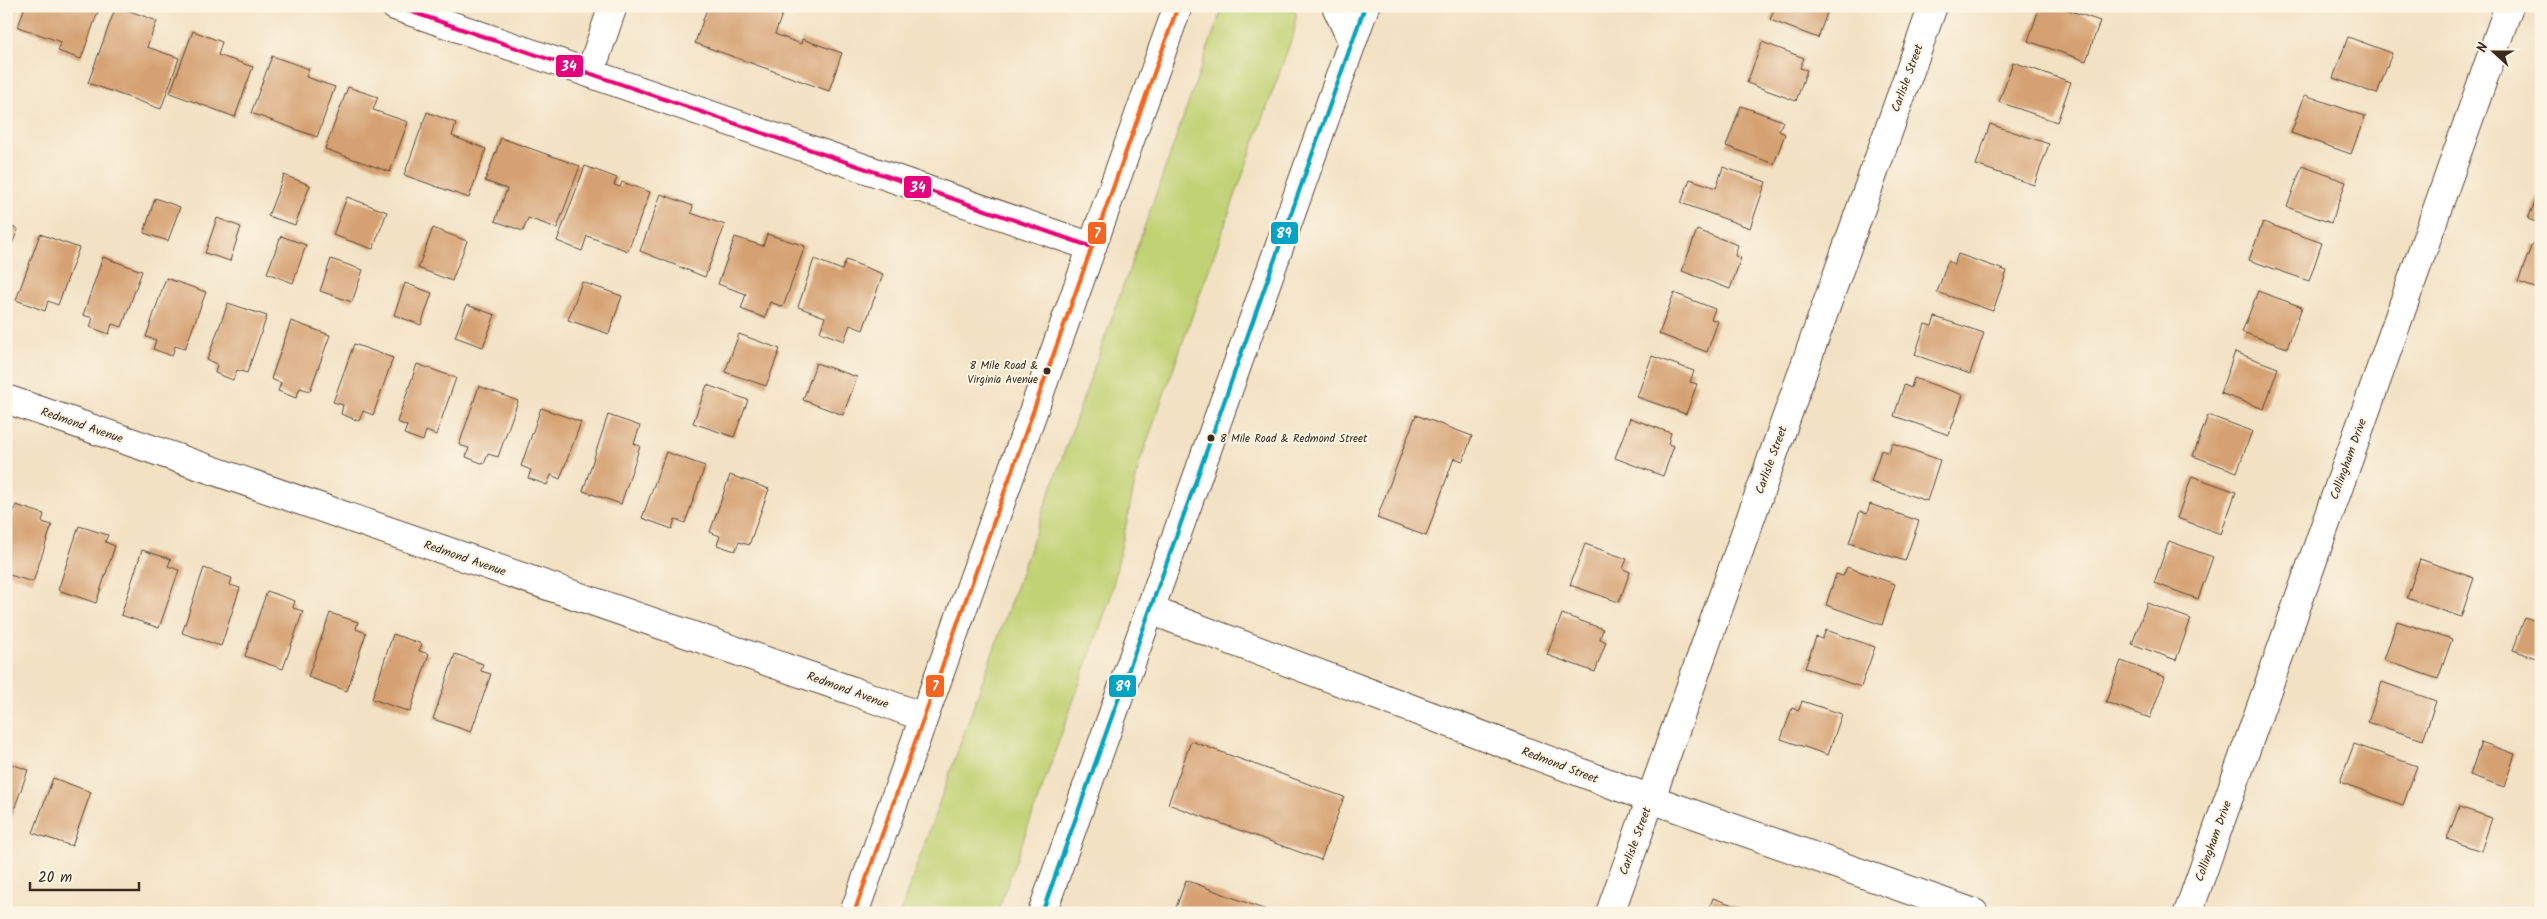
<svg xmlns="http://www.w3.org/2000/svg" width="2547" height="919" font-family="Kalam,sans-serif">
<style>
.green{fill:#c1d274;stroke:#7e7e49}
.building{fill:#d5a172}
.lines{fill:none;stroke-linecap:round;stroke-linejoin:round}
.street-casing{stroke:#564537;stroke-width:30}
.highway-casing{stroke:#564537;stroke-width:30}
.street{stroke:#fff;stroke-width:28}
.highway{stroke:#fff;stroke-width:28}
.bus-1-casing{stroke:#fcf5e5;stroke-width:8}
.bus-2-casing{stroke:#fcf5e5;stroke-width:8}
.bus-3-casing{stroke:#fcf5e5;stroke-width:8}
.bus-1{stroke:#e5007d;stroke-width:4}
.bus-2{stroke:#f26522;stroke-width:4}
.bus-3{stroke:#03a3c5;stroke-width:4}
.bus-dot{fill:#3b2a1e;stroke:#fcf5e5;stroke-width:2}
.labels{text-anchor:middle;stroke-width:4;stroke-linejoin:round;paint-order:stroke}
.bus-label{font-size:11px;fill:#3b2a1e;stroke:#fcf5e5;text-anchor:end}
.street-label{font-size:12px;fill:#3b2a1e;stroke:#fcf5e5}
.line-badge{stroke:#fcf5e5;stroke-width:2}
.badge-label{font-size:14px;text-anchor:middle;font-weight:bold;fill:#fff}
</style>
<rect width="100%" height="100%" fill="#fcf5e5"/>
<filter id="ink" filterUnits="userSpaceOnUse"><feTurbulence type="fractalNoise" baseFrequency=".02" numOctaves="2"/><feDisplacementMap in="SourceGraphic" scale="10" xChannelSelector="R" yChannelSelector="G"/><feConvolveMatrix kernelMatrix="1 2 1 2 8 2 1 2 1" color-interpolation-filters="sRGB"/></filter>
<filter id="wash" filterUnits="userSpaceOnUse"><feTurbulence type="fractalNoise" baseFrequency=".0096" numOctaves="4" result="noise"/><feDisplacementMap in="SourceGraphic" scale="20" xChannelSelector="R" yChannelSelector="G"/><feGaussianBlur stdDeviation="1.12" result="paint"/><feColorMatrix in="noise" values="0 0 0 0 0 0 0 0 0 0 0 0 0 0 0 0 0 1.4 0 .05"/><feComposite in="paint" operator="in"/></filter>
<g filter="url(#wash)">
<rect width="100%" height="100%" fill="#f2e1c3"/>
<!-- green -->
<polygon class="green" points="1223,6 1293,6 1296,15 1294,32 1139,464 1110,599 997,913 900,913"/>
<g id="blocks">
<!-- building -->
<g class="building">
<polygon points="25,6 100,6 81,59 58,51 61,42 18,27"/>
<polygon points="116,6 157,21 147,47 179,58 161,109 88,83"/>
<polygon points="708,6 785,6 775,34 801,44 802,39 842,53 829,91 695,43"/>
<polygon points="1775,6 1826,6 1829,7 1818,38 1770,20"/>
<polygon points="2040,6 2057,6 2100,21 2086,61 2028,41"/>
<polygon points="193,31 222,42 218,55 253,67 235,117 170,93"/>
<polygon points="2348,37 2392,53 2377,94 2333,78"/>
<polygon points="1762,42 1804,58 1800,68 1807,70 1796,101 1747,83"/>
<polygon points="272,56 309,69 306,77 335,87 317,137 251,113"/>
<polygon points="2013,62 2071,82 2057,122 1999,102"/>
<polygon points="348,87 378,97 373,110 408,122 390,172 325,149"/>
<polygon points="2305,95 2365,116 2351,154 2291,133"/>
<polygon points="1741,106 1783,121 1779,131 1785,134 1774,164 1726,146"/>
<polygon points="427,112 456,123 452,136 486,149 469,198 404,175"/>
<polygon points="1990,124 2049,144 2034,185 1976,165"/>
<polygon points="501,138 580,166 557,228 528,218 523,231 495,221 507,189 485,181"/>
<polygon points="585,166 617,178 614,185 620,187 622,182 650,192 628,251 587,236 582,251 557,241"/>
<polygon points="2302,166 2346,182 2331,223 2287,207"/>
<polygon points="1723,167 1766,182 1750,228 1681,203 1690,179 1716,188"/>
<polygon points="284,175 310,185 295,225 268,216"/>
<polygon points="661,194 693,206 691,213 725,225 705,277 640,251"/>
<polygon points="347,197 387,212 373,249 333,235"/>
<polygon points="2537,197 2541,198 2541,224 2528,219"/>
<polygon points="155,198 180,207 168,241 144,233"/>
<polygon points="217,218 241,227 230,261 205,253"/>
<polygon points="2263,222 2322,243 2309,281 2249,260"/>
<polygon points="6,225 18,229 6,260"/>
<polygon points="433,228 467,241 452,281 418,268"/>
<polygon points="1697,230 1738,245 1735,256 1741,258 1730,289 1682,271"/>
<polygon points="40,234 79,248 58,305 48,301 45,311 16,300"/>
<polygon points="767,234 805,246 783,307 770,302 765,318 741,309 746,294 718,284 735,237 763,246"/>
<polygon points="281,236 306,245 293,283 267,273"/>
<polygon points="2532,244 2541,247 2541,290 2518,282"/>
<polygon points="1958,254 2007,271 1993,311 1937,292 1948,261 1954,264"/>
<polygon points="103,257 142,271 122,327 112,324 109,334 90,327 93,318 83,315"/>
<polygon points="331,259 363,270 352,302 320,291"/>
<polygon points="814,259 842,270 846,260 883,274 863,330 850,325 844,341 820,332 825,317 798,307"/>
<polygon points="166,278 206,292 185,349 175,346 172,356 153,349 156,340 146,337"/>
<polygon points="582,282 622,296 609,334 568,320"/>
<polygon points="405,283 432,293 421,325 394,315"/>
<polygon points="2258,291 2302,307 2287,348 2242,332"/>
<polygon points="1674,293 1715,309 1711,319 1718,321 1707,352 1659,334"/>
<polygon points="228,303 267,316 247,373 237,370 233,380 215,373 217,364 207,360"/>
<polygon points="467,305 495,315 483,347 455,337"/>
<polygon points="1935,317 1984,333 1970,374 1915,355 1925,324 1932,326"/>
<polygon points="291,321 330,335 310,391 300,388 296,398 278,391 281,383 271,379"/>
<polygon points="739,334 780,349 766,386 725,372"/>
<polygon points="354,344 393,358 373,415 363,411 359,421 341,414 343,405 333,402"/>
<polygon points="2235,352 2278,368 2264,409 2220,393"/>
<polygon points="1652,356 1694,371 1690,382 1697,384 1686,414 1637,397"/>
<polygon points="816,363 857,377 843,415 803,400"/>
<polygon points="417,364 456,378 436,435 426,431 423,441 404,434 407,426 397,422"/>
<polygon points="1914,378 1963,395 1949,435 1894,416 1904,385 1911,388"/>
<polygon points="707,385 748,400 734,437 693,423"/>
<polygon points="479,386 518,401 498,457 488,454 484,464 466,457 469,448 459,445"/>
<polygon points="541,408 581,422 560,479 551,475 547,485 528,478 531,470 521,466"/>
<polygon points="608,415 640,426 634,444 640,446 621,504 583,491"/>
<polygon points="1416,415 1472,436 1463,461 1454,458 1426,536 1377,518"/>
<polygon points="2208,415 2252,431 2237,472 2193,456"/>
<polygon points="1630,418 1671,433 1668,444 1674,446 1663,476 1615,458"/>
<polygon points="1892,443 1940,460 1927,501 1871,482 1881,450 1889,453"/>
<polygon points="666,452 705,466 685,523 675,519 672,529 642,518"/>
<polygon points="730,475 769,489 749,545 739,542 735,551 717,545 720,536 710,532"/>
<polygon points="2192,476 2236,492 2221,534 2177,518"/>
<polygon points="1870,504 1919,521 1905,561 1849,543 1860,511 1867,514"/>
<polygon points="16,505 44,514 42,522 52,525 33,582 6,574 6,533"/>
<polygon points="79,526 108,535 105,542 115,546 96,603 58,590"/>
<polygon points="2169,541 2213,557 2198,599 2154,583"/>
<polygon points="1585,544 1627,559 1623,569 1630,572 1619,602 1570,585"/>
<polygon points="142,550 171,559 168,566 179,570 159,628 121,615"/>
<polygon points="2420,559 2474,578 2461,617 2407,598"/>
<polygon points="1847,567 1895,584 1882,625 1826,605 1836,574 1843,576"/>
<polygon points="204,568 232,578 230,585 240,588 221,646 182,633"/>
<polygon points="267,591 295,601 293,608 303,611 283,669 245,656"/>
<polygon points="2147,603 2191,619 2176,660 2132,644"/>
<polygon points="330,613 358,622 356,629 366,633 347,691 308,677"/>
<polygon points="1562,614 1603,629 1600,639 1606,642 1595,672 1547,655"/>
<polygon points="2525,617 2541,623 2541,660 2513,650"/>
<polygon points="2397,621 2452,639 2438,679 2384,660"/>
<polygon points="1826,630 1875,647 1861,687 1805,668 1816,637 1822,639"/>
<polygon points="393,634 422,644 419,651 429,654 410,712 372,699"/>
<polygon points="455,654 483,664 481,671 491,674 471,732 433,719"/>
<polygon points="2121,661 2165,677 2150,718 2106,702"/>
<polygon points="2382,682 2436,701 2423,740 2368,722"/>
<polygon points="1802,701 1842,714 1828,755 1781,739 1792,708 1799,710"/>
<polygon points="1191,741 1344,797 1321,860 1168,804"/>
<polygon points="2481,742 2515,754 2504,787 2470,775"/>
<polygon points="2354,744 2417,766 2403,805 2340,782"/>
<polygon points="6,762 28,770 9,824 6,823"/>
<polygon points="53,778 91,792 72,846 33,833"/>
<polygon points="2459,807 2492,818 2481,851 2447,839"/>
<polygon points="1186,880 1274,913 1174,913"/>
<polygon points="1713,898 1753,912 1753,913 1708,913"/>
</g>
</g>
</g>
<g filter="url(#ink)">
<use href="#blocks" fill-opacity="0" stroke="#564537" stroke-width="1"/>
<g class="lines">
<!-- street casing -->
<g class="street-casing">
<g id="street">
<polyline points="395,6 1092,247"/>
<polyline points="590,73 613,6"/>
<polyline points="6,399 850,690 923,717"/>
<polyline points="1150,610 1651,799 1974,913"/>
<polyline points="1610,913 1933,6"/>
<polyline points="2188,913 2509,6"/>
</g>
</g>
<!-- highway casing -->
<g class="highway-casing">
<g id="highway">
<polyline points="1336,6 1352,41"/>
<polyline points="854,913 1178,6"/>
<polyline points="1042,913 1365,6"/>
</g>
</g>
<!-- street -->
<use href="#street" class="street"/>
<!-- highway -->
<use href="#highway" class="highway"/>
<!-- bus-1 casing -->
<g class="bus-1-casing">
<polyline id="bus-1" points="395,6 1092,247"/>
</g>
<!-- bus-2 casing -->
<g class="bus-2-casing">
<polyline id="bus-2" points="854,913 1178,6"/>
</g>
<!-- bus-3 casing -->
<g class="bus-3-casing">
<polyline id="bus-3" points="1042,913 1365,6"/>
</g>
<!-- bus-1 -->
<use href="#bus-1" class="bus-1"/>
<!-- bus-2 -->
<use href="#bus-2" class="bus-2"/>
<!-- bus-3 -->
<use href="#bus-3" class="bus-3"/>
</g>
</g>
<!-- markers -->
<g class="bus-dot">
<circle cx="1047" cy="371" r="4.5"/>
<circle cx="1211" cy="438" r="4.5"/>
</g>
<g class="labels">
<!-- bus labels -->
<g class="bus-label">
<text x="1038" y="369">8 Mile Road &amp;<tspan x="1038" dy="14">Virginia Avenue</tspan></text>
<text x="1220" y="442" text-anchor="start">8 Mile Road &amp; Redmond Street</text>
</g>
<!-- street labels -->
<g class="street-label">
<text transform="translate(1907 78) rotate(-70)" y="4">Carlisle Street</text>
<text transform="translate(82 425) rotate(19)" y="4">Redmond Avenue</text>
<text transform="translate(2348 459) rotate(-70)" y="4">Collingham Drive</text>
<text transform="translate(1771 460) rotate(-70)" y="4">Carlisle Street</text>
<text transform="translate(465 558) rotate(19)" y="4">Redmond Avenue</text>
<text transform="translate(848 690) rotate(20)" y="4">Redmond Avenue</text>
<text transform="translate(1560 765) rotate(21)" y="4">Redmond Street</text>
<text transform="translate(1635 841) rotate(-70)" y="4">Carlisle Street</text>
<text transform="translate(2213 841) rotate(-70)" y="4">Collingham Drive</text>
</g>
</g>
<g class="line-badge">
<rect x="555" y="54" width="29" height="24" rx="5" fill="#e5007d"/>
<rect x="903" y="175" width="29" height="24" rx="5" fill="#e5007d"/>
<rect x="1087" y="221" width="20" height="24" rx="5" fill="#f26522"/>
<rect x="1270" y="221" width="29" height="24" rx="5" fill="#03a3c5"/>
<rect x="925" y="674" width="20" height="24" rx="5" fill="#f26522"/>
<rect x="1108" y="674" width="29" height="24" rx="5" fill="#03a3c5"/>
</g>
<g class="badge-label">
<text x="569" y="71">34</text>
<text x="918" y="192">34</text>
<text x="1097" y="238">7</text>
<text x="1284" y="238">89</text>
<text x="935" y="691">7</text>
<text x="1123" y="691">89</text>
</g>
<!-- margin -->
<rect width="2547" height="919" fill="none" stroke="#fcf5e5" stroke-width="25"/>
<!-- north arrow -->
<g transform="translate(2494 52) rotate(291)" stroke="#fcf5e5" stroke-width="4" paint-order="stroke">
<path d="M0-4L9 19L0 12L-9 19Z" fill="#3b2a1e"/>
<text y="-8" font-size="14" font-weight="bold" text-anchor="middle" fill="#3b2a1e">N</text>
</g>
<!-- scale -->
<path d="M30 882v8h109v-8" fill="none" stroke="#3b2a1e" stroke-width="2.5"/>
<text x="38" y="882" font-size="15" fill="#3b2a1e" stroke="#fcf5e5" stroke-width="4" paint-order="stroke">20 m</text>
</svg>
